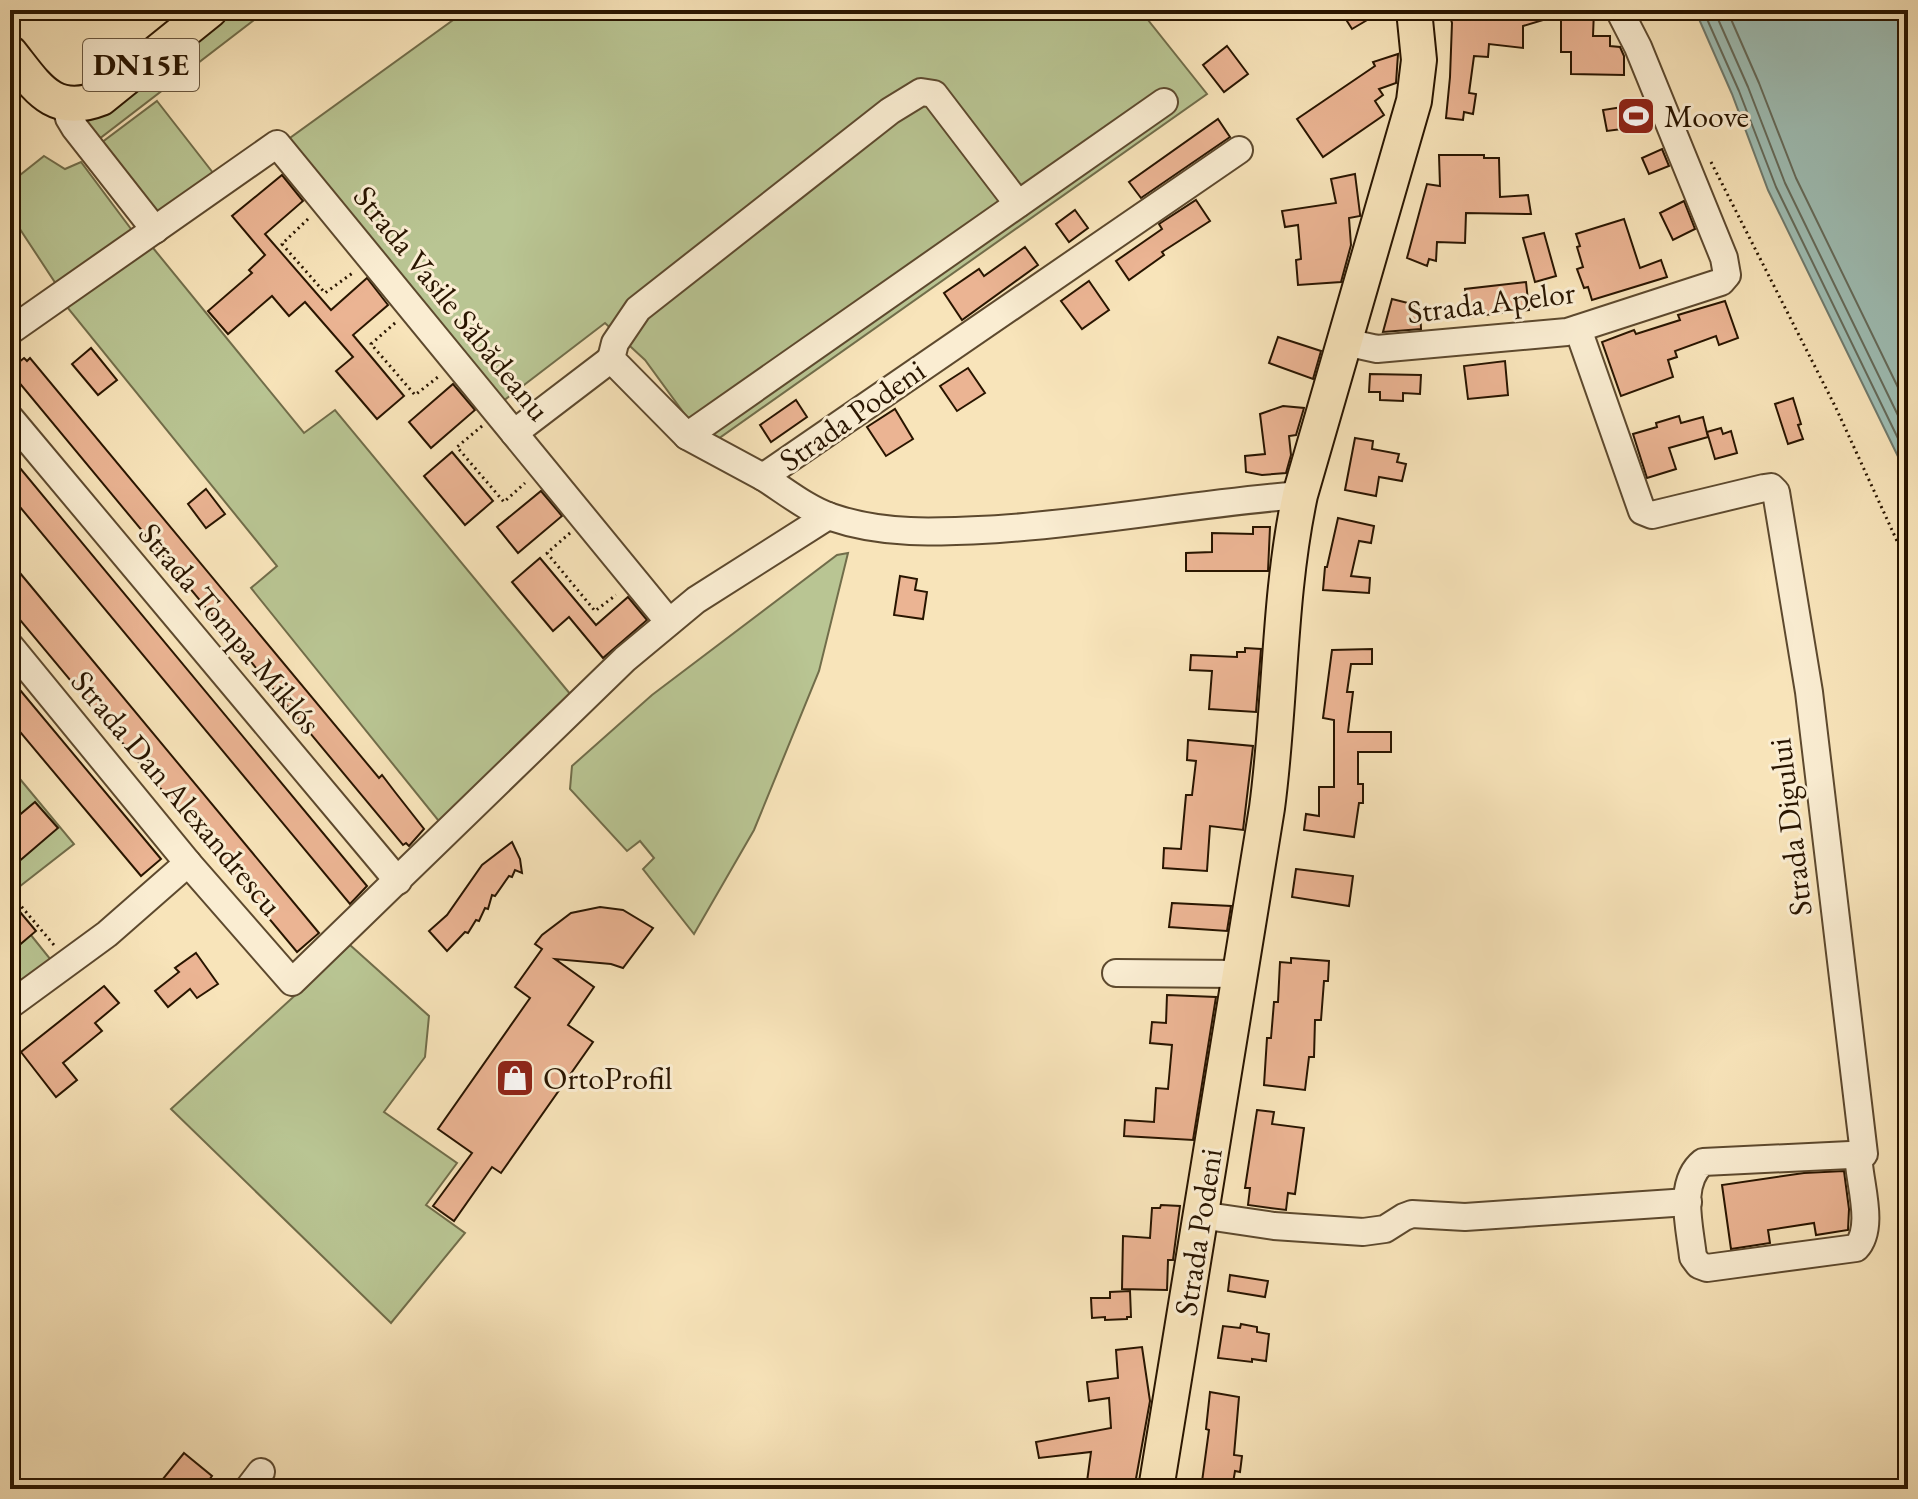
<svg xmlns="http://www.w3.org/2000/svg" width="1918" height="1499" font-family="'EB Garamond',serif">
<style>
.green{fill:#b9c593;stroke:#716d4a;stroke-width:2}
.water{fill:#9ebeb5;stroke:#6f7a6d;stroke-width:2}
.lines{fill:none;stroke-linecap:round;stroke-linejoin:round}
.shore{stroke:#646a5a;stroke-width:2}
.building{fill:#ebb493;stroke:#291500;stroke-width:2}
.minor-casing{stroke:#5d492e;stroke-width:30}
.major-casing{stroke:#291500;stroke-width:38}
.path{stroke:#291500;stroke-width:3;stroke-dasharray:2 4;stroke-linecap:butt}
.minor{stroke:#faedd2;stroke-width:26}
.major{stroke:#f8e4ba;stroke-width:34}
.labels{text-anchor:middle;stroke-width:6;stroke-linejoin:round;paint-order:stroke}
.shield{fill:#faedd2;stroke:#68563f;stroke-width:2}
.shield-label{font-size:30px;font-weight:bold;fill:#291500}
.poi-label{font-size:32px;fill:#291500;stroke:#faedd2;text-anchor:start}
.street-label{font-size:32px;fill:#291500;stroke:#faedd2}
</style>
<rect width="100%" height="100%" fill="#f8e4ba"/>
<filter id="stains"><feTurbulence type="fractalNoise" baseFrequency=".0025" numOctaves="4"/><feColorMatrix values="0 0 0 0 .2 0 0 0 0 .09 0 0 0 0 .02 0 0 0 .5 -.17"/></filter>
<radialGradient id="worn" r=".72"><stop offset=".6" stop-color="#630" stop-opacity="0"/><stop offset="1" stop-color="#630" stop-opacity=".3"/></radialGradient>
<!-- green -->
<g class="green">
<polygon points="231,10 267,10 99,139 86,122"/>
<polygon points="467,10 1140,10 1207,94 708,446 645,360 605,323 498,405 283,143"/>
<polygon points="157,101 217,178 157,220 101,143"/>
<polygon points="44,156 65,169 81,162 134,233 58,287 10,214 10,183"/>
<polygon points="149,243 304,433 335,410 571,695 442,825 251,588 277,566 67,307"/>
<polygon points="848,553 819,671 754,830 694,934 643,869 654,858 640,841 627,851 570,789 572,766 652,695 837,555"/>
<polygon points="10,767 74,844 10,894"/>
<polygon points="10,909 51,960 10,988"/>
<polygon points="350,945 429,1016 425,1057 384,1112 457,1163 426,1205 465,1233 391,1323 171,1109"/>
</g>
<!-- water -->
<polygon class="water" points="1695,10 1908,10 1908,477 1768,190 1732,94"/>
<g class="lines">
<!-- shore -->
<g class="shore">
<polyline points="1703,10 1739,91 1776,187 1908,459"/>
<polyline points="1714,10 1748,87 1785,183 1908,436"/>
<polyline points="1727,10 1759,83 1796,178 1908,408"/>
</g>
</g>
<!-- building -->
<g class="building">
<polygon points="1340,10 1384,10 1352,29"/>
<polygon points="1448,10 1498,10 1553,17 1523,26 1523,48 1489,44 1488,57 1474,56 1469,93 1476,94 1473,114 1464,112 1463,120 1446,118 1450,77 1452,23"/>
<polygon points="1561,10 1594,10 1593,36 1610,36 1610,46 1620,47 1624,56 1624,75 1571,74 1571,52 1561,52"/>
<polygon points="1227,46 1248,74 1224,92 1203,65"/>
<polygon points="1398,54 1396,83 1379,89 1383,95 1375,101 1384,115 1323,157 1297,119 1375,66 1373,62"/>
<polygon points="1642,104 1645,122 1637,123 1637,127 1607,131 1603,110"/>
<polygon points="1218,119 1230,137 1141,198 1129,182"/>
<polygon points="1662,149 1669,166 1649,174 1642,158"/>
<polygon points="1439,155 1484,155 1484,158 1499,158 1500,197 1528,195 1531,214 1466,213 1465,243 1437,242 1436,261 1429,259 1427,266 1407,258 1427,184 1440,186"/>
<polygon points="1355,174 1360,214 1360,216 1349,218 1351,245 1341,282 1298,285 1296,260 1301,259 1298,225 1285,227 1282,211 1336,203 1331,179"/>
<polygon points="282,175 303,201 265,234 331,310 367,278 388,305 353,335 404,396 377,419 336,371 353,357 305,302 289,316 272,296 228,334 208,311 252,273 249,270 265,255 232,216"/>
<polygon points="1196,200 1210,221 1162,252 1164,255 1129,280 1116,261 1162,229 1159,224"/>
<polygon points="1684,201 1695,229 1673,240 1660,213"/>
<polygon points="1075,210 1088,228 1069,242 1056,224"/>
<polygon points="1624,219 1640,268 1661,260 1667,277 1592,300 1588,287 1584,288 1577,269 1583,267 1577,247 1580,246 1576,234"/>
<polygon points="1544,233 1556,276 1535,282 1523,238"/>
<polygon points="1025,247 1038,265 962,320 944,293 979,269 984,276"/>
<polygon points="1089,281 1109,310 1082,329 1061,301"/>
<polygon points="1526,282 1529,310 1468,317 1465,289"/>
<polygon points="1392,299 1420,306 1421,329 1383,332"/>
<polygon points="1725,301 1738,338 1719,345 1716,336 1675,351 1677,357 1668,360 1673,377 1621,396 1602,342 1634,330 1636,334 1680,320 1678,315"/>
<polygon points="1278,337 1321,351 1313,379 1269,363"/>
<polygon points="91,348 117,380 98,395 72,364"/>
<polygon points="24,358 27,361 30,358 379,778 382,775 395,792 424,829 409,846 406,843 403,845 12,374 15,372 12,368"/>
<polygon points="1505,361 1508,395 1468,399 1464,366"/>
<polygon points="968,368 985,393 957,411 940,386"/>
<polygon points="1370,374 1421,375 1420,394 1403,393 1403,401 1380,400 1380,392 1369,392"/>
<polygon points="453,384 475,410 431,448 409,422"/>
<polygon points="1793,398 1801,424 1798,425 1803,439 1788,444 1775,404"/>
<polygon points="796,400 807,417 771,442 760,425"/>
<polygon points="1283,406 1304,408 1296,435 1289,436 1291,455 1286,473 1262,475 1246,472 1245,456 1265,454 1260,414"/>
<polygon points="895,409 913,439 886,456 867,427"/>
<polygon points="1679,416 1681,423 1703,417 1708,437 1669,448 1676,469 1647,478 1633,434 1657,427 1656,423"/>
<polygon points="1721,428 1723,434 1731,431 1737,453 1715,459 1707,432"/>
<polygon points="1355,438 1373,441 1372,449 1399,454 1397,462 1406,464 1402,481 1379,477 1376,496 1345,490"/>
<polygon points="452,452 493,501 465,525 424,476"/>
<polygon points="10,456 367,886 350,904 10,495"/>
<polygon points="206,489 225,514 206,528 188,504"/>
<polygon points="541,491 562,516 518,553 497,527"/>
<polygon points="1338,518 1374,526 1371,543 1359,541 1351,576 1370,578 1369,593 1323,590 1325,567 1327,567"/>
<polygon points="1253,527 1270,527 1268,571 1186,571 1186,553 1212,552 1212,533 1253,534"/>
<polygon points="540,558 596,625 628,597 647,620 603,658 569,617 553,631 512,582"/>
<polygon points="10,561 319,933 297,952 10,608"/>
<polygon points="900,576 917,579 915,590 927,592 923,619 894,615"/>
<polygon points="1245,648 1261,649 1256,712 1209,709 1212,671 1190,670 1191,655 1237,657 1237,652 1245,652"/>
<polygon points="1372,649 1372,664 1351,664 1347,692 1353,692 1348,732 1391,732 1391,752 1358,752 1358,784 1363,784 1363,803 1359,803 1354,837 1304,830 1306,814 1319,816 1319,787 1334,787 1334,720 1323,718 1332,650"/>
<polygon points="10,678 161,859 141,876 10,720"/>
<polygon points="1188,740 1253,746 1243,830 1210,826 1207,871 1163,868 1164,848 1181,849 1186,795 1192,795 1196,761 1187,760"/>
<polygon points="35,802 58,828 10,869 10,823"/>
<polygon points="512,842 520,859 522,873 515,870 512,877 509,876 495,896 492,895 488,909 485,908 479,921 476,920 468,933 465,932 447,951 429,931 447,915 482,865"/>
<polygon points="1296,869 1353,876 1349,906 1292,897"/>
<polygon points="10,900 36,931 10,953"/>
<polygon points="1172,903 1231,906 1227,931 1169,927"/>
<polygon points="600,907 623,910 653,928 623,968 611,964 555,959 594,987 568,1025 593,1042 501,1173 492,1167 454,1221 433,1206 472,1153 438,1129 530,998 515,987 542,949 535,944 542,935 571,913"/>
<polygon points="196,953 218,984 197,998 190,989 168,1007 155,991 179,972 175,968"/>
<polygon points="1291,958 1329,961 1328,981 1324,981 1321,1020 1315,1020 1314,1057 1309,1057 1305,1090 1264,1085 1267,1038 1271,1038 1274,1002 1278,1002 1280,962 1291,963"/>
<polygon points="104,986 119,1003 95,1023 102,1031 63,1063 77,1080 56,1097 21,1052"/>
<polygon points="1167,995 1216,997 1193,1140 1124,1136 1125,1120 1154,1122 1156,1088 1168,1089 1172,1045 1150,1043 1152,1022 1166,1023"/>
<polygon points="1257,1110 1274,1112 1272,1124 1304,1128 1295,1194 1288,1193 1286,1210 1248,1205 1250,1188 1245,1188"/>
<polygon points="1844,1171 1849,1209 1848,1230 1816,1235 1814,1223 1768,1230 1770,1243 1731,1249 1722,1185 1804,1173"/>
<polygon points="1161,1205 1180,1206 1173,1260 1168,1260 1167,1290 1122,1289 1123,1236 1150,1238 1152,1208 1160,1208"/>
<polygon points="1230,1275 1268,1281 1265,1297 1228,1291"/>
<polygon points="1130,1291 1131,1317 1127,1317 1127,1319 1105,1320 1105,1317 1092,1318 1091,1298 1110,1298 1110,1292"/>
<polygon points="1241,1324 1257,1327 1257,1332 1269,1334 1266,1361 1252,1359 1252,1362 1218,1358 1223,1326 1240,1328"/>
<polygon points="1142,1347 1150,1401 1135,1484 1128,1483 1127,1489 1086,1489 1091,1452 1039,1458 1036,1442 1111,1428 1109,1398 1089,1401 1087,1382 1118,1378 1116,1350"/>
<polygon points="1210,1392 1239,1397 1234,1455 1242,1456 1240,1472 1235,1471 1232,1489 1201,1489 1209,1430 1206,1429"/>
<polygon points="184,1453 212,1476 202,1489 173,1489 162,1480"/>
</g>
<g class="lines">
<!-- minor casing -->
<g class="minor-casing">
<g id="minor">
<polyline points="66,104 69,118 75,128 155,230"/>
<path d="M1239,150L763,477C784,490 807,509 831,517C886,536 941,532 999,529C1100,522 1199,503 1300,495"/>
<polyline points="1578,329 1642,511 1652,515 1764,488 1771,487 1776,492 1809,692 1864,1154"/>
<polyline points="10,331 277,144 669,622"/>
<polyline points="1345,342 1377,349 1567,332 1721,282 1727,275 1724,258 1638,47 1619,10"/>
<polyline points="10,418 398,881"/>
<polyline points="514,433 611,359"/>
<polyline points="687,436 1164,102"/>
<polyline points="763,477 687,436 611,359 615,343 638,309 890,111 921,92 934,94 1018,204"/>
<polyline points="10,646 188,863 292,982 625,659 696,600 828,516"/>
<polyline points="1116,973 1239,974"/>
<polyline points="10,1005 107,934 188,863"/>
<path d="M1850,1155L1855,1157L1859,1164C1861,1188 1874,1229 1856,1248L1707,1268L1699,1265L1693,1257C1690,1227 1677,1183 1703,1162Z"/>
<polyline points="1200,1215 1274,1226 1363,1232 1385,1229 1404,1217 1412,1214 1465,1217 1688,1202"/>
<polyline points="248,1489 261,1472"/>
</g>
</g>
<!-- major casing -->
<g class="major-casing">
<g id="major">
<path d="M10,53C37,87 53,117 101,98L210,10"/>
<path d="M1156,1489L1267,808C1281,704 1278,598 1300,495L1414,101L1419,60L1414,10"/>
</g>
</g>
<!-- path -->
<g class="path">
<polyline points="1711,162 1836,408 1908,565"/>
<polyline points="308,219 282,244 325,293 354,272"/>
<polyline points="395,323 371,344 415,395 438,377"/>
<polyline points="482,426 457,447 504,502 525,483"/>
<polyline points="570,533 547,553 595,611 616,595"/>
<polyline points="10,893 54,945"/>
</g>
<!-- minor -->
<use href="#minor" class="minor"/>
<!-- major -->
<use href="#major" class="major"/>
</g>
<!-- icons -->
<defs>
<g id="stadium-square" transform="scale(2)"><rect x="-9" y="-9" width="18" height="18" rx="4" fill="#8f2418" stroke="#faedd2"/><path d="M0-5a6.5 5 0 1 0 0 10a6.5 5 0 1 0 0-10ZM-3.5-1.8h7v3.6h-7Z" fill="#fff"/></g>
<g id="shop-square" transform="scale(2)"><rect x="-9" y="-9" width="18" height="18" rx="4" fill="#8f2418" stroke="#faedd2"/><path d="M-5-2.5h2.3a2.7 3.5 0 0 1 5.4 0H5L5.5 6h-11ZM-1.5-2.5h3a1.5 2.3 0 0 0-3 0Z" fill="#fff"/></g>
</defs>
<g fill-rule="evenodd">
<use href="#stadium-square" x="1636" y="116"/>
<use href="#shop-square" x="515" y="1078"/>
</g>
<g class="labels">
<!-- shield labels -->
<rect class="shield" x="83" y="39" width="116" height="52" rx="6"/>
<g class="shield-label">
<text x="141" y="75">DN15E</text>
</g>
<!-- poi labels -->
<g class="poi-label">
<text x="1664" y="127">Moove</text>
<text x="543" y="1089">OrtoProfil</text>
</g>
<!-- street labels -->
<g class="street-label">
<text transform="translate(1491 302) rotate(-7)" y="11">Strada Apelor</text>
<text transform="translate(452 303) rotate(51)" y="11">Strada Vasile Săbădeanu</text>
<text transform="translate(852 415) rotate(-35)" y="11">Strada Podeni</text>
<text transform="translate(230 628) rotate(50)" y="11">Strada Tompa Miklós</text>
<text transform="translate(177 793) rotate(50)" y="11">Strada Dan Alexandrescu</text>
<text transform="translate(1790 827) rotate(-97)" y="11">Strada Digului</text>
<text transform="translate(1198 1232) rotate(-81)" y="11">Strada Podeni</text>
</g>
</g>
<!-- margin -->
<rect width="1918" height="1499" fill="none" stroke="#f8e4ba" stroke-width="40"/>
<rect x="12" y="12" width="1894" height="1475" fill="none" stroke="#291500" stroke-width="4"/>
<rect x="20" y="20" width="1878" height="1459" fill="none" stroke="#291500" stroke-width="2"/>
<rect width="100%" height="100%" filter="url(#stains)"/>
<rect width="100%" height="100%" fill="url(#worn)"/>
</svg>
